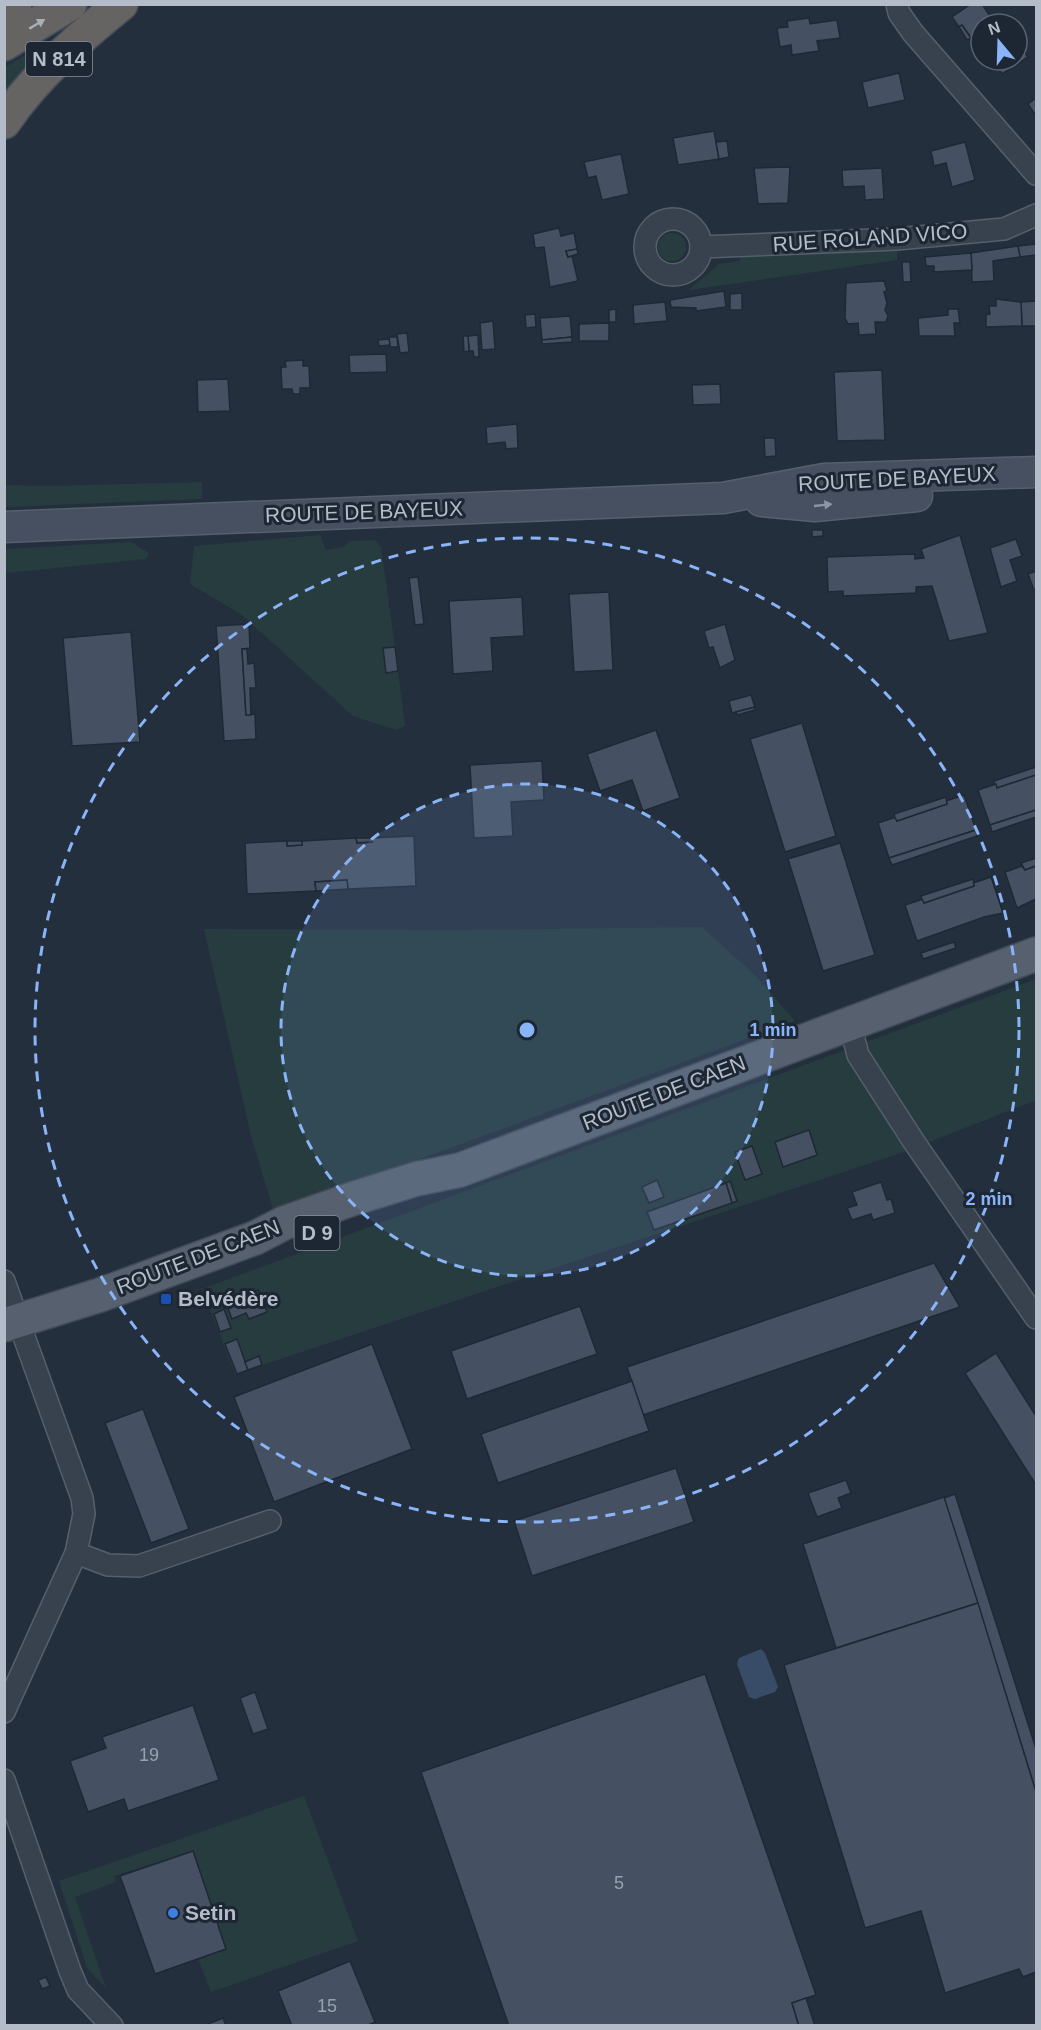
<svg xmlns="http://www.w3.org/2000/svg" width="1041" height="2030" font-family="Helvetica,sans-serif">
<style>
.green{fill:#263c3f}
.water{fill:#394c67}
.building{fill:#455162;stroke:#1f2835;stroke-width:1.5}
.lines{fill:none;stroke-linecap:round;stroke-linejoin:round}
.minor-casing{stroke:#565f6c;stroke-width:24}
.secondary-casing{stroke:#565f6c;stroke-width:33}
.primary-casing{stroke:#414a57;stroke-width:36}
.trunk-casing{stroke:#434c59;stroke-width:36}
.minor{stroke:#38414e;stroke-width:21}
.secondary{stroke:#465061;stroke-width:30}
.primary{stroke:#56606e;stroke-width:33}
.trunk{stroke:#656462;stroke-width:33}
.oneway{fill:#a8afba}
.oneway2{fill:#8e96a5}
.ring{fill:none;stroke:#8ab4f8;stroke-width:3;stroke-dasharray:10 8}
.transit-dot{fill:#1a4fb4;stroke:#1d2633;stroke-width:2}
.shop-dot{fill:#3f7fe0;stroke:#1d2633;stroke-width:2}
.labels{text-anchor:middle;stroke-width:6;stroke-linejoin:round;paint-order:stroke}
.number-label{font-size:18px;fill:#98a1af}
.shield{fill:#1d2633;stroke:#878f9c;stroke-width:1.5}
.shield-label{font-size:20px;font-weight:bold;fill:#b4bcc9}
.street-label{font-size:21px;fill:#b4bcc9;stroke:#1d2633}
.poi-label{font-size:21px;font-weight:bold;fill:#b4bcc9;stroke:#1d2633;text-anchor:start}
.centre{fill:#8ab4f8;stroke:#1d2633;stroke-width:3}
.ring-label{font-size:18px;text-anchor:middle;font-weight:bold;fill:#8ab4f8;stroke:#1d2633;stroke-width:6;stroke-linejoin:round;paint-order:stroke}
</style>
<rect width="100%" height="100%" fill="#242f3e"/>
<!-- green -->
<g class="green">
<polygon points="41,46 42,54 5,91 5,67"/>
<circle cx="672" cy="247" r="14"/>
<polygon points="897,248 897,260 689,290 719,264 740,261 740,255"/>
<polygon points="202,482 202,499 5,507 5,485 50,486"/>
<polygon points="320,535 326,550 344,547 350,541 375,540 381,547 395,647 383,648 387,673 398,671 405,726 396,730 353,716 242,615 190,584 194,546"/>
<polygon points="131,542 149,553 146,559 5,573 5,549"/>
<polygon points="702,927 755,975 795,1021 274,1213 251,1136 204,929 457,930"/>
<polygon points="1036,979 1036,1100 904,1152 235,1374 202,1289"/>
<polygon points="304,1796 358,1941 211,1992 198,1959 226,1949 192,1852 114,1876 116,1882 75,1897 106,1988 87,1968 59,1881"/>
</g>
<!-- water -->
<polygon class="water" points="761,1649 765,1653 778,1687 775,1692 755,1699 749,1697 737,1664 739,1658"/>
<!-- building -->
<g class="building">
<polygon points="971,4 982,4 994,22 981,24 981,43 976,35 971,38 962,25 959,27 952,17"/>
<polygon points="809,18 810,24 837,20 840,38 817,41 819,51 792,55 791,45 780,47 777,28 788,27 787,21"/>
<polygon points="962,25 971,38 967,40 959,27"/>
<polygon points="1017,41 1028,57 1002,74 996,65 999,62 997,60 1017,60"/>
<polygon points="899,73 905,100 868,108 862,82"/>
<polygon points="1036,98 1036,112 1034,113 1028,104"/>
<polygon points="714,131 719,159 678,165 673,138"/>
<polygon points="727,141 729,157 719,159 716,142"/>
<polygon points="965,142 975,180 952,187 946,163 934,166 931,151"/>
<polygon points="621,154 629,194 602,200 596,176 588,178 584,162"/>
<polygon points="790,167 788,203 758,204 754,168"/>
<polygon points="882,168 884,199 865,200 864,186 843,187 842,170"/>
<polygon points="559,228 561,236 574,233 577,249 566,251 568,257 572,256 578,281 550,287 544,247 535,248 533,234"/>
<polygon points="1036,244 1036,255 1020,257 1018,246"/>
<polygon points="1018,246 1020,257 993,261 994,281 972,282 971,253"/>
<polygon points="577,249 578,254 568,257 566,251"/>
<polygon points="971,253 972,270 934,272 934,266 926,266 925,257"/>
<polygon points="902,262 910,262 911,282 903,282"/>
<polygon points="884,281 887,290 884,292 887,303 885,310 888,316 886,322 875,322 876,334 859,335 858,323 848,324 845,318 846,283"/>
<polygon points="724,291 726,307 696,311 696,308 671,307 670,300"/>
<polygon points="742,293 742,310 730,310 730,294"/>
<polygon points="1036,295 1036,326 1022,326 1021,302 1035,301"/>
<polygon points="996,299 1021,302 1022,326 986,327 986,315 990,314 989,306 996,306"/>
<polygon points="665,302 667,321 634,324 633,305"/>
<polygon points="616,309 616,322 609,322 609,310"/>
<polygon points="948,309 958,309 960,323 954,323 955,336 919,336 918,318 948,315"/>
<polygon points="535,314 536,327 526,328 525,315"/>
<polygon points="570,316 572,337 542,340 540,318"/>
<polygon points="493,321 495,349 482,350 480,323"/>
<polygon points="609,323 609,341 579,341 579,324"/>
<polygon points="407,333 409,352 400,353 397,334"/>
<polygon points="478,335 479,357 474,357 473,351 469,351 468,336"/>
<polygon points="463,336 468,336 469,351 464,352"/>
<polygon points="389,337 397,337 398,347 390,347"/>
<polygon points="572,337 572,342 542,344 542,340"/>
<polygon points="389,339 390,345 379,346 378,340"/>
<polygon points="386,354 387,372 350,373 349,355"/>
<polygon points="303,360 303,366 309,366 310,388 300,388 300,394 293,394 292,389 282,389 281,367 286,367 285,361"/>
<polygon points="882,370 885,440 837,441 834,372"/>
<polygon points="228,379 230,411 198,412 197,380"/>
<polygon points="720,384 721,404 693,405 692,385"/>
<polygon points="517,424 518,448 506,449 505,442 487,444 486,427"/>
<polygon points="764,438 775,438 776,456 765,457"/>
<polygon points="812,530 823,530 823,536 812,537"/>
<polygon points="960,535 988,633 949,641 932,586 916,587 916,593 843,596 843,591 828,592 827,557 915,554 915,559 924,558 921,549"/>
<polygon points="1016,539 1022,556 1010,560 1017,581 1001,587 990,548"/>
<polygon points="1036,571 1036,589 1034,590 1028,574"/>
<polygon points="418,577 424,624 415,625 409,578"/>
<polygon points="609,592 613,670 574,672 569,594"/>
<polygon points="522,597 524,636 491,638 493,671 453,674 449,601"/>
<polygon points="249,624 250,648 242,649 246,715 255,714 256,739 224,741 216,626"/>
<polygon points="725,624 735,660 720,668 713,647 709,648 704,631"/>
<polygon points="131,632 140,742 72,746 63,638"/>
<polygon points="395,647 398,671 386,673 383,648"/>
<polygon points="242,649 247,649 248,664 254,663 256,688 250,688 251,715 246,715"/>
<polygon points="751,695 755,707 732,713 729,701"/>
<polygon points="755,707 755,710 737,715 736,712"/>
<polygon points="802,723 836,836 785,852 750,739"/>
<polygon points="656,730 680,798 643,811 632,780 600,791 587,754"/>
<polygon points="542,761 544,800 511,802 513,836 474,838 470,765"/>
<polygon points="1036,767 1036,775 997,788 995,785 994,781"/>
<polygon points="1036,775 1036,810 990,825 978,790 996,784 997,788"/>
<polygon points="964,795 976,830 889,858 878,823 896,817 897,821 947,804 946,801"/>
<polygon points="946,797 947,804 897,821 895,818 894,814"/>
<polygon points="1036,810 1036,817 992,832 990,825"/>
<polygon points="976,830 977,836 892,865 889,858"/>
<polygon points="414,836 416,886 348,889 347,880 315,882 316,891 247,894 245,843 287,841 287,846 302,845 302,841 356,838 357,843 372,842 372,838"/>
<polygon points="356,838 372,838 372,842 357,843"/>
<polygon points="287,841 302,841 302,845 287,846"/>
<polygon points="840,843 875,955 823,971 788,859"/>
<polygon points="1036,858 1036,866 1025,870 1021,863"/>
<polygon points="1022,866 1025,870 1036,866 1036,899 1017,908 1005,872"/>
<polygon points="991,877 1003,913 984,917 917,941 905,905 923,899 924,903 974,886 973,883"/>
<polygon points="973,879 974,886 924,903 922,899 921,896"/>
<polygon points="347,880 348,889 316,891 315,882"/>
<polygon points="954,942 956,948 923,959 921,953"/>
<polygon points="809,1130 817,1155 783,1167 775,1142"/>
<polygon points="752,1146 762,1174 745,1180 735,1152"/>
<polygon points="657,1180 664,1197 649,1203 642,1187"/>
<polygon points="730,1181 737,1201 732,1203 726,1183"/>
<polygon points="881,1182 887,1200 891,1199 895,1213 873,1220 871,1214 852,1220 847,1208 857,1205 852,1192"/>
<polygon points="726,1183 732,1203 654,1230 647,1212"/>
<polygon points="934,1263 960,1307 643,1415 627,1367"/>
<polygon points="258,1290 267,1312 249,1319 246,1313 232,1319 226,1303"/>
<polygon points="580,1306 597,1354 467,1399 451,1351"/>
<polygon points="224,1309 231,1328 220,1332 214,1314"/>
<polygon points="237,1339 248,1370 237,1374 225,1344"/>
<polygon points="372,1344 412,1449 274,1502 234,1397"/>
<polygon points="996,1353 1036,1416 1036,1485 965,1373"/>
<polygon points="259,1356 262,1365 248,1370 245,1362"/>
<polygon points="632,1381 649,1431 498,1483 481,1434"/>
<polygon points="143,1409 189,1529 151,1543 105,1423"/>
<polygon points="676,1468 694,1522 532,1576 514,1521"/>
<polygon points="846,1480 851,1493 838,1498 842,1508 817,1517 808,1493"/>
<polygon points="955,1494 1036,1749 1036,1792 944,1498"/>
<polygon points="944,1497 978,1603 836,1648 803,1544"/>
<polygon points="978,1603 1036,1792 1036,1972 1023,1977 1019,1969 945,1993 921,1911 865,1928 784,1665"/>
<polygon points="705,1674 816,1995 792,2003 799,2026 509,2026 421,1772"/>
<polygon points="255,1692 268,1729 253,1734 240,1698"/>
<polygon points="193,1705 219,1780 128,1811 124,1799 88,1812 70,1761 106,1748 102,1737"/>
<polygon points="193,1851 226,1949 155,1974 120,1876"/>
<polygon points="350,1961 375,2022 366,2026 292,2026 278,1991"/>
<polygon points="46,1977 50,1986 42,1989 38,1980"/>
<polygon points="806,1998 815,2026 799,2026 792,2003"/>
<polygon points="223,2018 226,2026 203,2026"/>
</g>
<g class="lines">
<!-- minor casing -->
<g class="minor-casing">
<g id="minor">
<polyline points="897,4 899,13 913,33 1036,174"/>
<circle cx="673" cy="247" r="28"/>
<polyline points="701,247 897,239 1004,229 1036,215"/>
<polyline points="850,1024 858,1055 914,1142 1036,1318"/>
<polyline points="4,1281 82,1498 84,1514 76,1553 4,1712"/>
<polyline points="76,1553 108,1565 139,1566 270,1521"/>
<polyline points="4,1780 70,1971 78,1990 112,2026"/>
</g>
</g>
<!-- secondary casing -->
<g class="secondary-casing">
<g id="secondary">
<polyline points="761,501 815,506 917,496"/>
<polyline points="4,527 723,498 824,479 1036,472"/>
</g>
</g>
<!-- primary casing -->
<g class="primary-casing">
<polyline id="primary" points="4,1325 100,1295 255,1238 284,1223 352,1199 416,1179 460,1170 1036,954"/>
</g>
<!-- trunk casing -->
<g class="trunk-casing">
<g id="trunk">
<polyline points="4,10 15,4"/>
<polyline points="4,44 70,4"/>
<path d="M4,122C35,76 79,38 121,4"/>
</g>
</g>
<!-- minor -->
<use href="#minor" class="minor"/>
<!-- secondary -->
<use href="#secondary" class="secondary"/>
<!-- primary -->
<use href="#primary" class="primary"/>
<!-- trunk -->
<use href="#trunk" class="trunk"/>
</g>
<!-- one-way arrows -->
<defs><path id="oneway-solid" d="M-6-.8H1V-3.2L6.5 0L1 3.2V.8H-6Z" transform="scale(1.5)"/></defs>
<use class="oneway" href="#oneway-solid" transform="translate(37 24) rotate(-31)"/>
<use class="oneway2" href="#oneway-solid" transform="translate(823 505) rotate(-6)"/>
<!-- distance rings -->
<circle cx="527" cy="1030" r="246" fill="#8ab4f8" fill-opacity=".12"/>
<g class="ring">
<circle cx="527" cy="1030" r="246"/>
<circle cx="527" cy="1030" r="492"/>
</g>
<!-- markers -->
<rect class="transit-dot" x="160" y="1293" width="12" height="12" rx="3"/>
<circle class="shop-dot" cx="173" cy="1913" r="6"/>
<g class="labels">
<!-- number labels -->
<g class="number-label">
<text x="149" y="1761">19</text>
<text x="619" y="1889">5</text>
<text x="327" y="2012">15</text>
</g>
<!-- shield labels -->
<g class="shield">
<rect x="26" y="42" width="66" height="34" rx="4.5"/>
<rect x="294.5" y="1216" width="45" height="34" rx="4.5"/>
</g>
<g class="shield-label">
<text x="59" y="66">N 814</text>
<text x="317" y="1240">D 9</text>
</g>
<!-- street labels -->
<g class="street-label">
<text transform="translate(870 238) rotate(-4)" y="7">RUE ROLAND VICO</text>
<text transform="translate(897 479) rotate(-3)" y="7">ROUTE DE BAYEUX</text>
<text transform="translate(364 512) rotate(-2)" y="7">ROUTE DE BAYEUX</text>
<text transform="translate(664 1093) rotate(-21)" y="7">ROUTE DE CAEN</text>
<text transform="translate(198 1257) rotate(-21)" y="7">ROUTE DE CAEN</text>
</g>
<!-- poi labels -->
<g class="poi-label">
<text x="178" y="1306">Belvédère</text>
<text x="185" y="1920">Setin</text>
</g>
</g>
<circle cx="527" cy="1030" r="9" class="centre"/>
<g class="ring-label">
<text x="773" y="1036">1 min</text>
<text x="989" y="1205">2 min</text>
</g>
<!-- border -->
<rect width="1041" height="2030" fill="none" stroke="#b4bcc9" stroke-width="12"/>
<!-- north arrow -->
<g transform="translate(999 42) rotate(341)"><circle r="28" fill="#1d2633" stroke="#59626f" stroke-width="1.5"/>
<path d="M0-4.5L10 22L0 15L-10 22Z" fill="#8ab4f8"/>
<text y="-9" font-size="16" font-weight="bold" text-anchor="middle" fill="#b4bcc9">N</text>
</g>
</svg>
